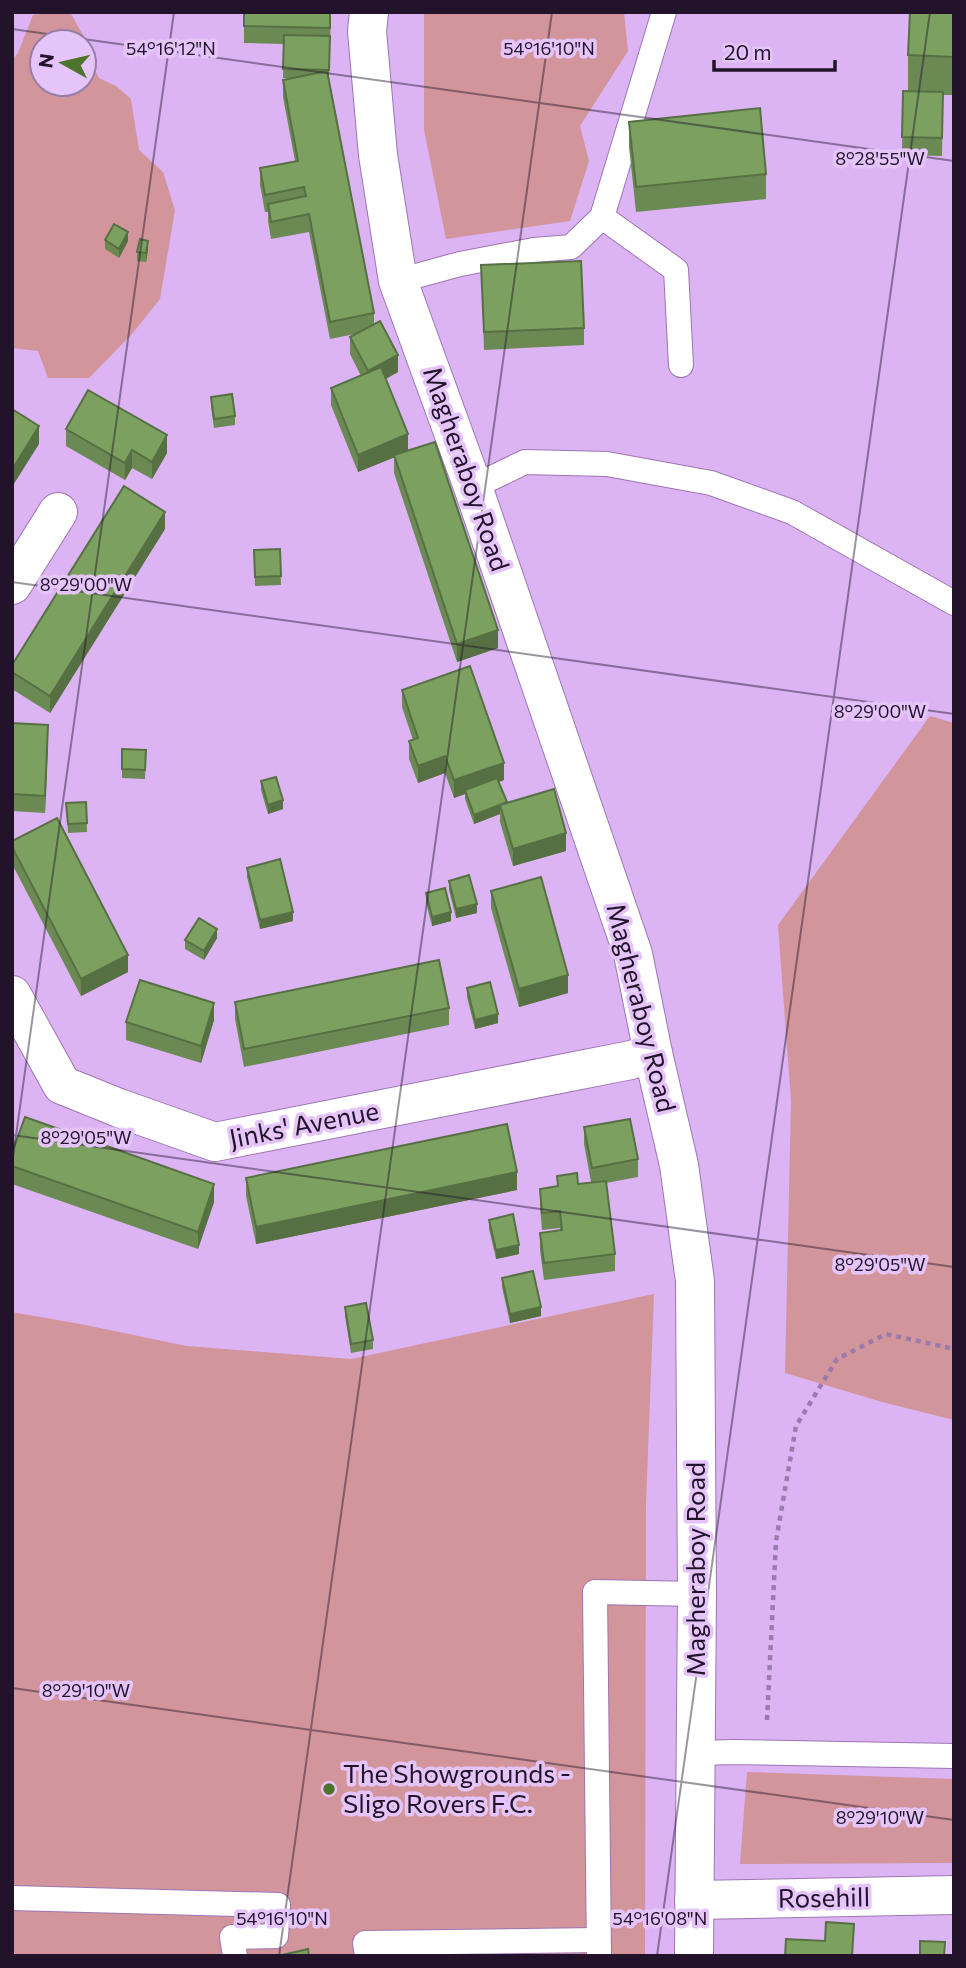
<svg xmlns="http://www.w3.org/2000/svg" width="966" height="1968" font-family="Commissioner,sans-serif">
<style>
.green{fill:#d2959b;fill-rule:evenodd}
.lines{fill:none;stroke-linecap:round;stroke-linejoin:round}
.lane-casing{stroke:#9c76b2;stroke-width:26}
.street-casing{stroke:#9c76b2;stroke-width:40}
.secondary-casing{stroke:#9c76b2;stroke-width:40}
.path{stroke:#9a7bac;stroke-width:4.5;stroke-dasharray:5 5;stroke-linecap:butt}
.lane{stroke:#fff;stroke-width:24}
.street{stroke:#fff;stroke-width:38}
.secondary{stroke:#fff;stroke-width:38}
.wall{fill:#6b8a53}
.shaded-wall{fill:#577043}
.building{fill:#7ca060;stroke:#577043;stroke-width:2}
.ticks{fill:none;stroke:#22132a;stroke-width:2;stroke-opacity:0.45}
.poi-dot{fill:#4e732c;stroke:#e5c5f9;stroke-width:2.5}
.labels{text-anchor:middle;stroke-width:7;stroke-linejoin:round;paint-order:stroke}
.street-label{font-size:26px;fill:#22132a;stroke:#e5c5f9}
.poi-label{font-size:26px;fill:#22132a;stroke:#e5c5f9;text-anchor:start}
.ticks-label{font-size:18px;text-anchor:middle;fill:#22132a;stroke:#e5c5f9;stroke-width:7;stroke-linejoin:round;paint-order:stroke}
</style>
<rect width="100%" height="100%" fill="#dcb4f4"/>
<!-- green -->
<g class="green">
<path d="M55,12H70L84,37L87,56L99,78L116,86L131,99L139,150L163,172L175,210L160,299L132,334L89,378H48L38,351L12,348V60L18,53L33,15ZM42,42H84V84H42Z"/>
<polygon points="424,12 624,12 628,51 580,126 589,161 570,221 446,239 424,130"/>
<polygon points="930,716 954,723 954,1420 882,1402 785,1373 791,1101 778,925"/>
<polygon points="654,1294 646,1504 645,1956 12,1956 12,1312 80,1324 187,1346 351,1359"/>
<polygon points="747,1772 954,1779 954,1863 740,1864"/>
</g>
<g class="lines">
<!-- lane casing -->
<g class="lane-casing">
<g id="lane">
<polyline points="602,217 676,270 681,365"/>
<polyline points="398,281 460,264 534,250 571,247 602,217 664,12"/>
<polyline points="473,487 525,462 607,464 711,483 792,512 954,603"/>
<polyline points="695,1753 734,1752 954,1756"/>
<polyline points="12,1898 278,1905 276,1936 232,1937 235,1956"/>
<polyline points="367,1956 365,1943 598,1940"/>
<polyline points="599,1956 595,1592 697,1594"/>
</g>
</g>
<!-- street casing -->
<g class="street-casing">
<g id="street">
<polyline points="12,585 58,512"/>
<polyline points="12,995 62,1085 119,1108 215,1142 631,1060 653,1053"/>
<polyline points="694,1900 954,1895"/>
</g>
</g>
<!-- secondary casing -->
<g class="secondary-casing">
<polyline id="secondary" points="369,12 367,31 378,155 398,281 473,487 633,954 653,1053 679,1165 695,1281 697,1594 694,1956"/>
</g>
<!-- path -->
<polyline class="path" points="767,1720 776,1541 796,1426 837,1359 886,1334 954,1349"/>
<!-- lane -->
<use href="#lane" class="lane"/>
<!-- street -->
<use href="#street" class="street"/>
<!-- secondary -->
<use href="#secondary" class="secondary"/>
</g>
<!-- wall -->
<g class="wall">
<polygon points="244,12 331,12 329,78 374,313 374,324 398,372 386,379 408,451 498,648 457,662 394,473 394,457 358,472 331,405 331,388 361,376 350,354 350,337 355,334 330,339 309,232 271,239 268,221 268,212 265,212 260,185 260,168 295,161 283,97 283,80 293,78 283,78 284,44 244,43"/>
<polygon points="954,12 954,95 943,95 942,156 902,155 903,91 908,91 908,55"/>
<polygon points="629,122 766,174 766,199 636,212 629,147"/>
<polygon points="105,240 128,241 119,258 105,249"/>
<polygon points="148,250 146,262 137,261 137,252"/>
<polygon points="481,265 584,328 584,345 484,350"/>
<polygon points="211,397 235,416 235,425 214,428 211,406"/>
<polygon points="66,429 167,453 152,479 132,468 125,480 66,446"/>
<polygon points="165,529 50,713 12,689 12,665"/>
<polygon points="280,549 281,585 255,586 254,550"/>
<polygon points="402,690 504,780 499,782 507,803 566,851 513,866 500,822 500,814 474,824 465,799 465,794 454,798 445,773 418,783 409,759 409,741 413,740 402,707"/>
<polygon points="12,723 48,742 45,813 12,811"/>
<polygon points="122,749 146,750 145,779 122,778"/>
<polygon points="261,781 283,809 268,814 261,790"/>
<polygon points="86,802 87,832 68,833 66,803"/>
<polygon points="12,841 128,972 81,996 12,864"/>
<polygon points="247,868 293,921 260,929 247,877"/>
<polygon points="449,881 477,913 456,918 449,890"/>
<polygon points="491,891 568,993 519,1007 491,908"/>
<polygon points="426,893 451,921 432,926 426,902"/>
<polygon points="217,938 204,960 185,949 185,940"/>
<polygon points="467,988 498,1023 475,1029 467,997"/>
<polygon points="235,1002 449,1008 449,1025 244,1067 235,1019"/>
<polygon points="214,1020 201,1063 126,1040 126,1022"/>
<polygon points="584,1127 638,1159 638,1177 606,1183 615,1254 615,1271 544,1280 540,1250 540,1233 560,1230 560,1228 542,1230 540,1206 540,1189 557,1186 557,1176 578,1184 591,1182 584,1144"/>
<polygon points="12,1153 214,1202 198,1249 12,1184"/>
<polygon points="246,1178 517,1190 256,1244 246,1196"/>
<polygon points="489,1220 519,1254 496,1259 489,1229"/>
<polygon points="502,1278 541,1316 510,1323 502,1287"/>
<polygon points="345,1307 373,1340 373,1349 351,1353 345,1316"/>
</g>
<!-- shaded-wall -->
<g class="shaded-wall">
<polygon points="128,232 128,241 119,258 119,249"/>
<polygon points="148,241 148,250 146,262 146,253"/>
<polygon points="398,355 398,372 368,388 368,371"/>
<polygon points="39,426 39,444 12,487 12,470"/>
<polygon points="408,434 408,452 358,472 358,455"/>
<polygon points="167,435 167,453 152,479 152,462"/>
<polygon points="132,450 132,468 125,480 125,463"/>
<polygon points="165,512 165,529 50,713 50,696"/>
<polygon points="498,630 498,648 457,662 457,644"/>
<polygon points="48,725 48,742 45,813 45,796"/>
<polygon points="445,756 445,773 418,783 418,766"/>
<polygon points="504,763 504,780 466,793 465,790 465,794 454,798 454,780"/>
<polygon points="283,800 283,809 268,814 268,805"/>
<polygon points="507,802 500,805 500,814 474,824 474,815"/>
<polygon points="566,833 566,851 513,866 513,849"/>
<polygon points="477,904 477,913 456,918 456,909"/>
<polygon points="293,912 293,921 260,929 260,920"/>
<polygon points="451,912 451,921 432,926 432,917"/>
<polygon points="217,929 217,938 204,960 204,951"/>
<polygon points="128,955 128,972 81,996 81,979"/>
<polygon points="568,975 568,993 519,1007 519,989"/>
<polygon points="214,1003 214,1020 201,1063 201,1046"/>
<polygon points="498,1014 498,1023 475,1029 475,1020"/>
<polygon points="517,1172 517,1190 256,1244 256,1227"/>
<polygon points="214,1184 214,1202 198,1249 198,1232"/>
<polygon points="519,1245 519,1254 496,1259 496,1250"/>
<polygon points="541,1307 541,1316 510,1323 510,1314"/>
</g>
<!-- building -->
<g class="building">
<polygon points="244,12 330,12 330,28 244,26"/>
<polygon points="910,12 954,12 954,57 908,55"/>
<polygon points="284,35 330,36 329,70 283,69"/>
<polygon points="327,71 374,313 330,322 309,214 271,222 268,204 306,196 304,187 265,195 260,168 298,161 283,80"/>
<polygon points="903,91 943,92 942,138 902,137"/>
<polygon points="760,108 766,174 636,187 629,122"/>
<polygon points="114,224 128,232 119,249 105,240"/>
<polygon points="140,239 148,241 146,253 137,252"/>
<polygon points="581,261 584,328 484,332 481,265"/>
<polygon points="380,321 398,355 368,371 350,337"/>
<polygon points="381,367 408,434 358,455 331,388"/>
<polygon points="88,390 167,435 152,462 132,450 125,463 66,429"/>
<polygon points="232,394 235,416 214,419 211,397"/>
<polygon points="12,409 39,426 12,470"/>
<polygon points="435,442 498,630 457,644 394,455"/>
<polygon points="124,486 165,512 50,696 12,672 12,665"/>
<polygon points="280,549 281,576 255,577 254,550"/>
<polygon points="470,666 504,763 454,780 445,756 418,766 409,741 418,738 402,690"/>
<polygon points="12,723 48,725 45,796 12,794"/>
<polygon points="122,749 146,750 145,770 122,769"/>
<polygon points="276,777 283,800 268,805 261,781"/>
<polygon points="497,778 507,802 474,815 465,790"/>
<polygon points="554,789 566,833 513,849 500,805"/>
<polygon points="86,802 87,823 68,824 66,803"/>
<polygon points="57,818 128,955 81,979 12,847 12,841"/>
<polygon points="280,859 293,912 260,920 247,868"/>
<polygon points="469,875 477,904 456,909 449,881"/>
<polygon points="541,877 568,975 519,989 491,891"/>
<polygon points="445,888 451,912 432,917 426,893"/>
<polygon points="199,918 217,929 204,951 185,940"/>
<polygon points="439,960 449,1008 244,1049 235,1002"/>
<polygon points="140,980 214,1003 201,1046 126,1022"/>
<polygon points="490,982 498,1014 475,1020 467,988"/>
<polygon points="25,1117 214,1184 198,1232 12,1166 12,1153"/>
<polygon points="630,1119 638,1159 592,1168 584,1127"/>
<polygon points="507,1124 517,1172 256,1227 246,1178"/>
<polygon points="577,1173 578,1184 606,1181 615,1254 544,1263 540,1233 562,1230 560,1211 542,1213 540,1189 558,1186 557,1176"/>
<polygon points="513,1214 519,1245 496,1250 489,1220"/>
<polygon points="533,1271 541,1307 510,1314 502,1278"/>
<polygon points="366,1303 373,1340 351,1344 345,1307"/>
<polygon points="826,1922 854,1924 852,1956 785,1956 786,1939 825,1941"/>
<polygon points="920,1941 945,1942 944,1956 920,1956"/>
<polygon points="308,1949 309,1956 278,1956"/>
</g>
<!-- ticks -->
<path class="ticks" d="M12,29L954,161M12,582L954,714M12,1135L954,1267M12,1164L174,12M12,1688L954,1820M279,1956L552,12M657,1956L930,12"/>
<!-- markers -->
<circle class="poi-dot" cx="329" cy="1789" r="7"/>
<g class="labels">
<!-- street labels -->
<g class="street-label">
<text transform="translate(466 469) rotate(71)" y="9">Magheraboy Road</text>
<text transform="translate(641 1008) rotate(76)" y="9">Magheraboy Road</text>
<text transform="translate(304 1125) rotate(-11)" y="9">Jinks' Avenue</text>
<text transform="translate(696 1569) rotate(-90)" y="9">Magheraboy Road</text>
<text transform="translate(824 1898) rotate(-1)" y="9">Rosehill</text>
</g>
<!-- poi labels -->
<g class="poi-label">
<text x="343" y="1783">The Showgrounds -<tspan x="343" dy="30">Sligo Rovers F.C.</tspan></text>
</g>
</g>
<g class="ticks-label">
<text x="171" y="55">54°16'12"N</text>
<text x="549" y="55">54°16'10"N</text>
<text x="880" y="165">8°28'55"W</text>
<text x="86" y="591">8°29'00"W</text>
<text x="880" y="718">8°29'00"W</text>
<text x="86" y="1144">8°29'05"W</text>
<text x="880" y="1271">8°29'05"W</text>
<text x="86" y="1697">8°29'10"W</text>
<text x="880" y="1824">8°29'10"W</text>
<text x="282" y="1925">54°16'10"N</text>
<text x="660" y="1925">54°16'08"N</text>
</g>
<!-- border -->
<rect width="966" height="1968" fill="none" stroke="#22132a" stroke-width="28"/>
<!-- north arrow -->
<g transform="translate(63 63) rotate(278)"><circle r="33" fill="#e5c5f9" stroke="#977ea6" stroke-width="2"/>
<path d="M0-5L12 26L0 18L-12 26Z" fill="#4e732c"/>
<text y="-10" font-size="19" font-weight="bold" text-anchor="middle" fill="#22132a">N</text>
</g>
<!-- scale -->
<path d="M714 60v10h121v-10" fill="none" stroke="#22132a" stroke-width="3.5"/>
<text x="724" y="60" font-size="21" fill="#22132a" stroke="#e5c5f9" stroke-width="5" paint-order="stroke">20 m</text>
</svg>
